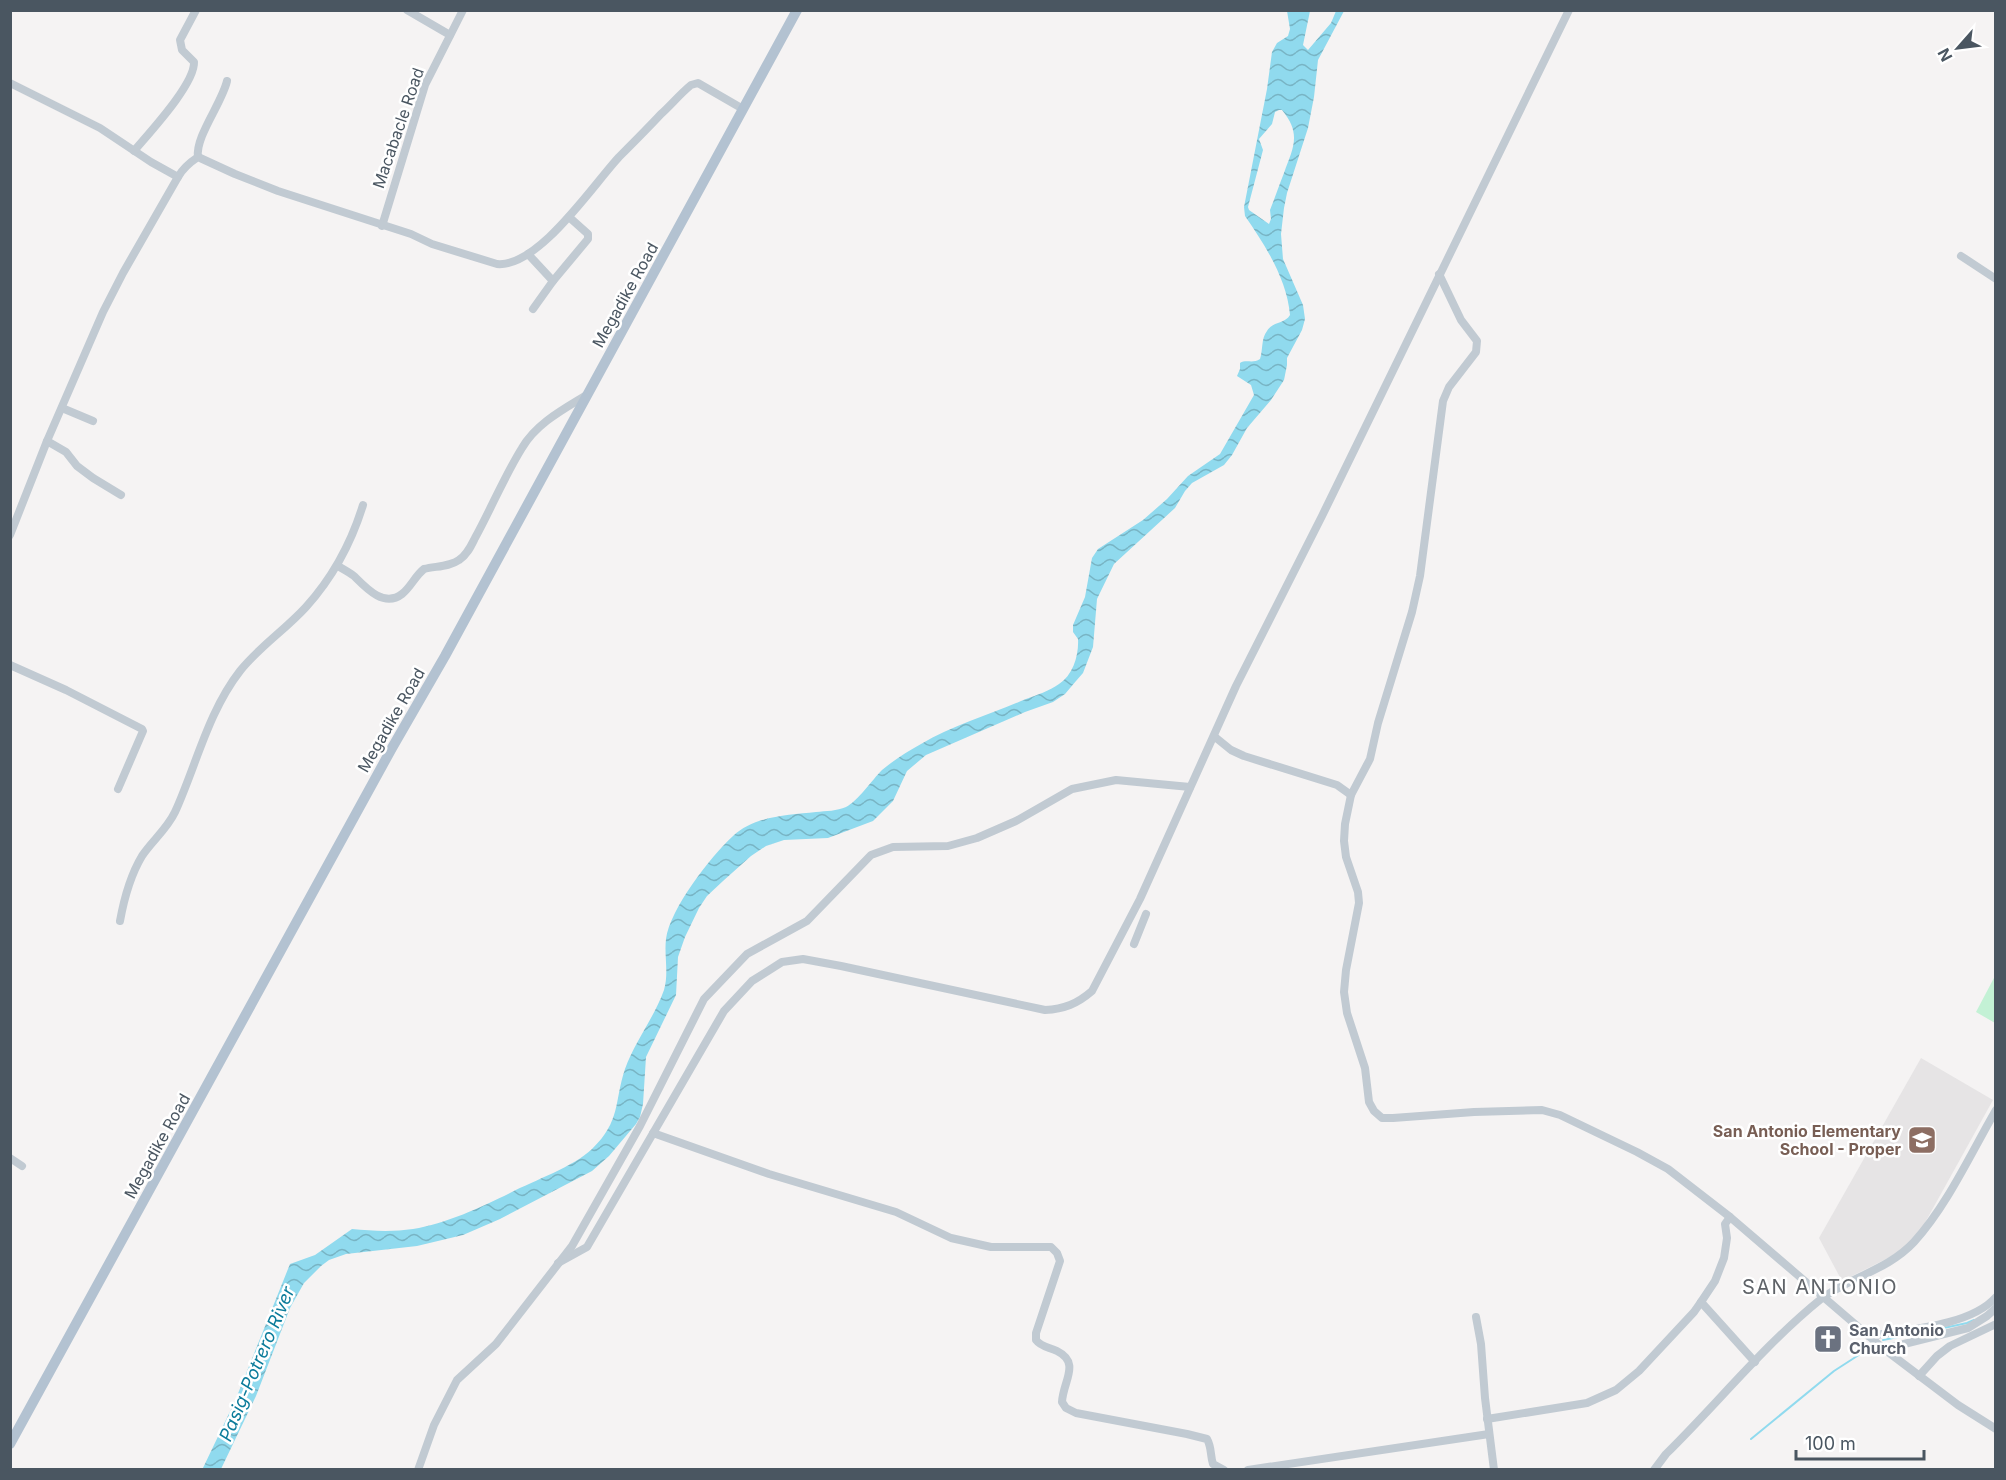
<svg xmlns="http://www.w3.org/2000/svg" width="2006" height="1480" font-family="Inter,sans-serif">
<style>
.education{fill:#e6e4e5}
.green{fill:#c3f1d5}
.water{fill:url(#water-waves);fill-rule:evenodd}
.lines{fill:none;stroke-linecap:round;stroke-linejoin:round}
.stream{stroke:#90daee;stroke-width:2}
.minor{stroke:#c1cad2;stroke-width:8}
.major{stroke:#b3c2d1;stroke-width:10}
.labels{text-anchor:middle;stroke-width:5;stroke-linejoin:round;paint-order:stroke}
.street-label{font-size:16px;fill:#4a5661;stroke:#fff}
.education-label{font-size:16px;font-weight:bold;fill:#785e54;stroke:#fff;text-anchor:end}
.worship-label{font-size:16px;font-weight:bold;fill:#5b616d;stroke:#fff;text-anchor:start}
.water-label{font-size:18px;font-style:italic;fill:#0c7c9b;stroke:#fff}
.quarter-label{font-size:20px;letter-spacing:1.5px;fill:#5f6368;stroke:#fff}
</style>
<defs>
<pattern id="water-waves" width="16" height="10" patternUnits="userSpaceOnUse" patternTransform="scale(1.5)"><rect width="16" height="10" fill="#90daee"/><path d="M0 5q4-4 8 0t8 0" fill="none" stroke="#78b4c4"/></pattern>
</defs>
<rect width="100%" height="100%" fill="#f5f3f3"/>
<!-- education -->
<polygon class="education" points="1921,1058 1993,1100 1922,1228 1906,1246 1890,1257 1842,1281 1819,1238"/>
<!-- green -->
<polygon class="green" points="1995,976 1996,977 1995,1023 1976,1012"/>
<!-- water -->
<path class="water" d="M1287,11H1310L1303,45L1308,50L1331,23L1336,11H1344L1318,60L1314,97L1308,128L1287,193L1284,208L1281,234L1283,259L1303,305L1305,319L1302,330L1287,358V365L1284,380L1271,400L1247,428L1232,455L1224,465L1192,483L1185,491L1175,508L1114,564L1097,599L1093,647L1083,673L1076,681L1065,694L1053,702L1025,712L926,755L907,771L893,801L873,821L828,838L784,840L766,846L751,856L723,881L707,896L699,908L685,937L678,957L676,995L646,1057L643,1104L640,1117L636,1124L609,1156L592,1171L500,1219L463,1235L417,1246L346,1254L329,1260L321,1266L304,1283L290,1308L256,1396L221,1469L202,1470L235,1401L290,1264L315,1255L352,1229C372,1231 393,1232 413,1229C445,1224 482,1207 510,1193C535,1180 573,1167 592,1149C621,1121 614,1102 625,1069C635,1041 654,1018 664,990C669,973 664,956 666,939C670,909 710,857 733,836C754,816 788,815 816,812C826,811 837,811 846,807C858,801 872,780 882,770C894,760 908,751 921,744C954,725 991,714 1026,699C1037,695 1049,691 1059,684C1073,675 1079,655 1078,639L1073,632V625L1085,597L1092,558L1098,549L1143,520L1167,499L1188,476L1220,454L1254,395L1251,385L1237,376L1240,369V363C1246,359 1253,364 1260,359C1263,351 1261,338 1267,331C1273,321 1285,324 1290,315C1287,279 1265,245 1245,216L1244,207L1267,89L1272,52L1277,43L1288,36L1290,29ZM1279,110H1282C1302,134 1293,148 1284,173C1279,185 1275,198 1270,210L1271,219L1269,224L1249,210L1248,207L1263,150L1259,139L1272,124L1275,112Z"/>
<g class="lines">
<!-- stream -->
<g class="stream">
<polyline points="1939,1329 1967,1323 1974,1320"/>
<polyline points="1883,1340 1918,1333"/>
<polyline points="1751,1439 1834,1371 1868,1349"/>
</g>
<!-- minor -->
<g class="minor">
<polyline points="407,10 450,35"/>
<polyline points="10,83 100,128 151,162 178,177"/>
<path d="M134,151C149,133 195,84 194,62L182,50L180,40L196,10"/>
<path d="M198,157C195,137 222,103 227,81"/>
<polyline points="382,226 425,85 463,10"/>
<polyline points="528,254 553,281 588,239 588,234 569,217"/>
<polyline points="1961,256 1996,279"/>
<polyline points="1439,274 1461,320 1477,341 1476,352 1449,387 1443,401 1420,576 1412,612 1378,723 1370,759 1351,795 1345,824 1344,841 1346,857 1358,892 1359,903 1346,970 1344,992 1347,1013 1365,1068 1369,1102 1374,1111 1382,1118 1393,1118 1474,1112 1542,1110 1560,1115 1637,1152 1668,1169 1730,1217 1884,1349 1958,1405 1996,1429"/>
<polyline points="533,309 553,281"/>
<polyline points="62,408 93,421"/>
<polyline points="47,441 66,452 77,466 93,478 121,495"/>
<path d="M10,535L47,441L103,312L123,273L178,177C183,168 189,163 198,157L235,174L278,191L411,234L432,244L497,264C538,268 593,185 619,157C633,143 647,129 661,114C671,105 680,94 691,85L698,83L743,109"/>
<path d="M338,566C343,569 349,572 354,576C366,588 384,608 402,594C411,587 415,576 424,569C436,566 449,567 459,560C467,555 471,546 475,538C491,509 504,477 522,448C536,424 562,410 585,396"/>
<polyline points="10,665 66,690 142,729 143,731 118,789"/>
<polyline points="1215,737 1231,750 1244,756 1337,785 1351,795"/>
<path d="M120,921C124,899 130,876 142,856C152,841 167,829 175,812C196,766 208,712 240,671C259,647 285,630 306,607C333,577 351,544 363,505"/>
<polyline points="1134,944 1146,914"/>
<path d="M653,1133L769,1174L896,1212L951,1238L991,1247H1051L1057,1253L1060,1261L1036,1333V1340C1041,1347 1049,1347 1057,1351C1081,1363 1063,1381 1062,1402L1066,1408L1076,1413L1187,1434L1207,1439C1212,1448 1210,1455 1213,1464L1224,1470"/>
<polyline points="10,1158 22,1166"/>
<path d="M558,1263L587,1247L724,1011L752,981L782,962L803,959L841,966L1045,1010C1064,1009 1077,1004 1092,991L1140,899L1236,686L1322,516L1569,10"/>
<polyline points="1701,1302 1755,1362"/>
<polyline points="1476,1317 1481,1344 1485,1398 1494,1470"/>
<path d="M1869,1336C1905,1330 1971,1326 1996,1297"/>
<polyline points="1884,1349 1968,1328 1987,1316 1996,1308"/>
<polyline points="1919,1376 1937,1356 1950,1346 1996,1324"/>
<polyline points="1487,1419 1587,1403 1616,1390 1639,1371 1694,1312 1701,1302 1715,1281 1724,1258 1727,1238 1725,1224 1730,1217"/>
<polyline points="418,1470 434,1425 457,1380 496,1344 572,1246 640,1126 704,999 747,954 807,921 871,855 893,847 948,846 977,838 1016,821 1072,789 1116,780 1190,787"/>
<polyline points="1248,1470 1489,1434"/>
<path d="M1654,1470L1666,1454C1718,1403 1764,1345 1821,1299C1850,1277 1888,1270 1914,1242C1947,1206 1971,1153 1996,1110"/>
</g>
<!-- major -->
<polyline class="major" points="10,1444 392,748 445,656 797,10"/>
</g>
<!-- icons -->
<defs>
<g id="school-square" transform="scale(1.5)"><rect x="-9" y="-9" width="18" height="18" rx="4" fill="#8d6e63" stroke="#fff"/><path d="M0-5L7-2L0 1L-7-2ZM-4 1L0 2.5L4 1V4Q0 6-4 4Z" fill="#fff"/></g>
<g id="church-square" transform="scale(1.5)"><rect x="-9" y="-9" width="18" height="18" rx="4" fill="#6b7280" stroke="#fff"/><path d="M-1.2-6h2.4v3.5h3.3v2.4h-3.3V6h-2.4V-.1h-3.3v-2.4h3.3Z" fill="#fff"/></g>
</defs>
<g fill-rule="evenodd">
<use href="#school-square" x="1922" y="1140"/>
<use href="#church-square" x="1828" y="1339"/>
</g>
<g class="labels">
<!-- street labels -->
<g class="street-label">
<text transform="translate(398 128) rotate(-71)" y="6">Macabacle Road</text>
<text transform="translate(625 295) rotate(-61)" y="6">Megadike Road</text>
<text transform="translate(391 720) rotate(-60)" y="6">Megadike Road</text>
<text transform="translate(157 1146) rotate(-61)" y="6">Megadike Road</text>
</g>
<!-- education labels -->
<g class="education-label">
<text x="1901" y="1137">San Antonio Elementary<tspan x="1901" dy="18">School - Proper</tspan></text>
</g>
<!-- worship labels -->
<g class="worship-label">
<text x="1849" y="1336">San Antonio<tspan x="1849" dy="18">Church</tspan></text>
</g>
<!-- water labels -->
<g class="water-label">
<text transform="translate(257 1364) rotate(-67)" y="6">Pasig-Potrero River</text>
</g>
<!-- quarter labels -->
<g class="quarter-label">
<text x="1820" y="1294">SAN ANTONIO</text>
</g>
</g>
<!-- border -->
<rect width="2006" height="1480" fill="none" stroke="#4a5661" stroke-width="24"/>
<!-- north arrow -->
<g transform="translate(1958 48) rotate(242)" stroke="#ffffff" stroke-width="4.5" paint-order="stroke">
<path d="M0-4.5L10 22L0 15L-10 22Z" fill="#4a5661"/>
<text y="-9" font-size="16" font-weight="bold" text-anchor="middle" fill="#4a5661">N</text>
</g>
<!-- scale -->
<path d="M1796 1450v9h128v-9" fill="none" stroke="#4a5661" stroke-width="3"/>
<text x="1805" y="1450" font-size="18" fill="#4a5661" stroke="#ffffff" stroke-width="4.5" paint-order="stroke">100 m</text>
</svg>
